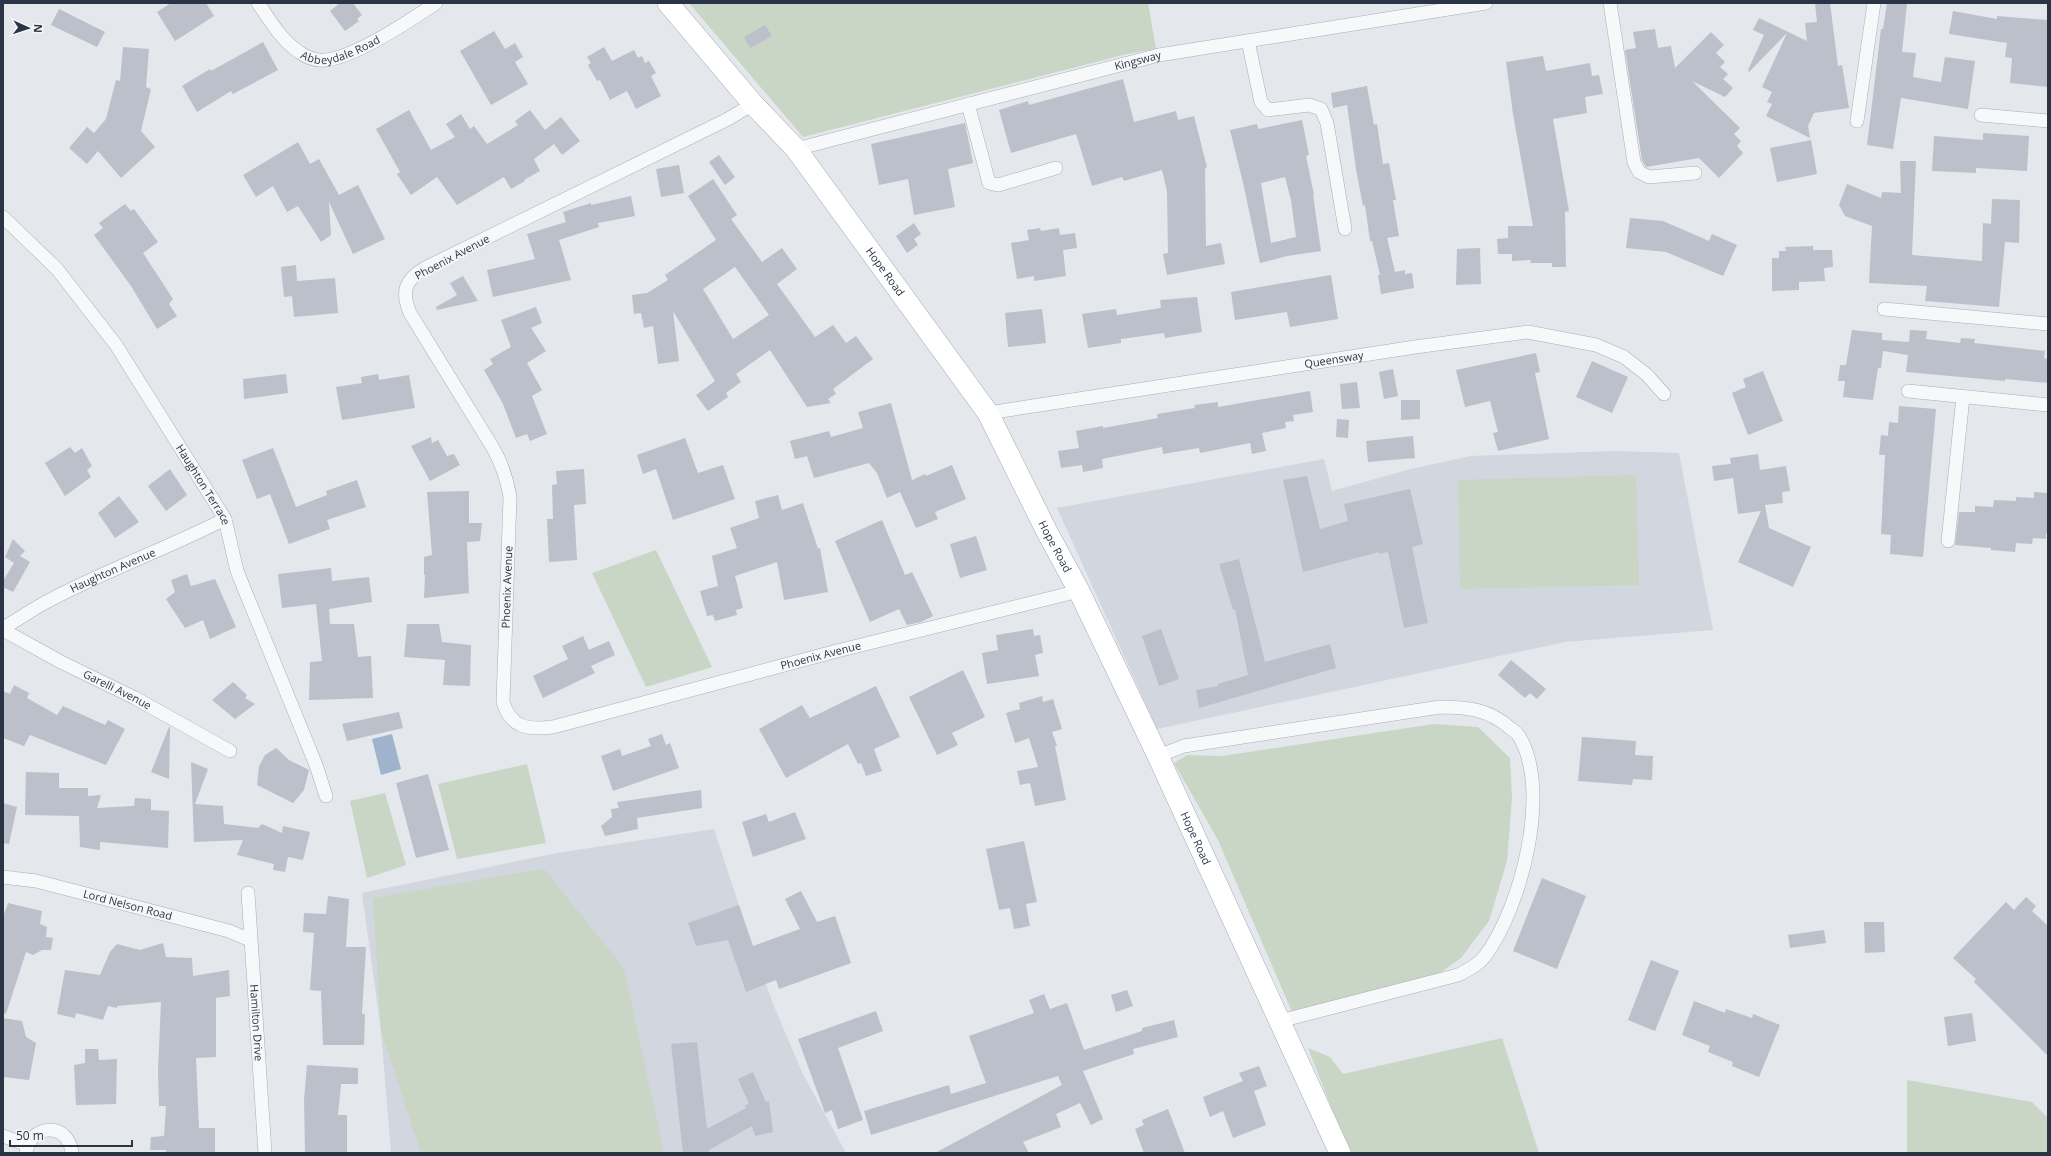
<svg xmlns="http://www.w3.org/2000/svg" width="2051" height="1156" font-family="'Open Sans',sans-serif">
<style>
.built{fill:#d2d6de}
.green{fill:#c9d6c5}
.water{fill:#9fb4cc}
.building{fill:#bbc0ca;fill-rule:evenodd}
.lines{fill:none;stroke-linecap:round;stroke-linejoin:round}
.street-casing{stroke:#a9aeb7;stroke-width:14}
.primary-casing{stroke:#a3abb8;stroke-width:22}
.street{stroke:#f7f8fa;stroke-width:13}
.primary{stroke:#fff;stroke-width:21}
.labels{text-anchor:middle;stroke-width:4;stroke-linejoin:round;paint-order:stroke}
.street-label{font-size:11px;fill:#2b3445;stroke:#f4f6f9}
</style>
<rect width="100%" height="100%" fill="#e4e7ec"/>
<!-- built -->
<g class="built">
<polygon points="1615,451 1679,453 1713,630 1565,642 1157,729 1057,508 1324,459 1332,491 1411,469 1471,456"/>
<polygon points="714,829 746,927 773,1004 802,1072 846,1153 391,1153 381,1031 362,893 557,853"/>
</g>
<!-- green -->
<g class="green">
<polygon points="689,3 1148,3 1156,49 1127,54 803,137"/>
<polygon points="1636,475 1639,585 1460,589 1458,480"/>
<polygon points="656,550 712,667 646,687 592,573"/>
<polygon points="1434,724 1478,727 1510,758 1512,798 1507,861 1489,921 1461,958 1437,975 1292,1012 1218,840 1174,763 1187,755 1222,756"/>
<polygon points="527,764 546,843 457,859 438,784"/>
<polygon points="385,793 406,865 367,878 350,801"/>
<polygon points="544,869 624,968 664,1153 421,1153 381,1031 373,898"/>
<polygon points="1502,1038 1539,1153 1349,1153 1308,1048 1330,1057 1343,1074"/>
<polygon points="1907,1080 2032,1102 2048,1118 2048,1153 1907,1153"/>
</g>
<!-- water -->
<polygon class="water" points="392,734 401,769 381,775 372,739"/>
<!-- building -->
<g class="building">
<polygon points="171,3 206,3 214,16 175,41 157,12"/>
<polygon points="340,3 353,3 362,15 357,19 359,21 345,31 330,11"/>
<polygon points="1815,3 1830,3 1838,66 1842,65 1849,108 1814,113 1808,126 1810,138 1766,116 1772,104 1767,102 1772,92 1762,87 1787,33 1749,72 1748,70 1764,35 1753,30 1759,18 1807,41 1805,23 1817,22"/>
<polygon points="1887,3 1907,3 1902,52 1916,53 1913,77 1941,82 1945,57 1975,61 1968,109 1901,98 1893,149 1867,145 1881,29 1883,29"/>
<polygon points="59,9 105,32 97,47 51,25"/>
<polygon points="1953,11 1997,19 1997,16 2048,20 2048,87 2010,83 2012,58 2005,57 2007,43 1949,34"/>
<polygon points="765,25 772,36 750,48 744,37"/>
<polygon points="1655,29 1658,48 1671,46 1675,68 1711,32 1724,45 1716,53 1725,62 1720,67 1728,74 1723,79 1733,88 1725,97 1692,81 1740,128 1734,134 1741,141 1737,146 1743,153 1719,178 1699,158 1646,167 1642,160 1625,50 1636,48 1633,32"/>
<polygon points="494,31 505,49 515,43 523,57 515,62 528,84 491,105 460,51"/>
<polygon points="263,42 278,70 233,94 231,91 197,112 182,86 210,69 211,71"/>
<polygon points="123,47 149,49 146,87 151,89 141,131 155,147 121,178 98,151 87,164 69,148 87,127 94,133 106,119 116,80 120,81"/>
<polygon points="604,47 612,61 634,50 638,58 642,56 645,63 649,61 656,73 651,76 661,96 636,109 627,91 610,100 600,80 597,81 588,65 591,63 587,57"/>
<polygon points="1543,56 1546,71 1590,63 1592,76 1599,75 1603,94 1585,97 1587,113 1553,119 1569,211 1565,212 1566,267 1552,267 1552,263 1530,263 1531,260 1512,261 1512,254 1498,254 1497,239 1508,238 1508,226 1533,226 1513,114 1506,62"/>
<polygon points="1123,79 1134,122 1176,111 1178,120 1194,116 1207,167 1205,168 1206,246 1221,243 1225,264 1167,275 1163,254 1168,253 1167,191 1162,170 1124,181 1122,177 1092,186 1076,134 1011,153 999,110 1028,101 1029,105"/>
<polygon points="1367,86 1374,125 1377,124 1383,164 1389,163 1396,200 1393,200 1399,236 1387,238 1395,272 1405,270 1405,274 1412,273 1414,288 1381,294 1378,275 1380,275 1372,241 1370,241 1365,205 1363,206 1356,169 1347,105 1333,108 1331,93"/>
<polygon points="409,110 431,150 455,137 446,124 461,114 470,129 474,126 487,144 518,125 515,121 530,110 545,130 561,117 580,141 562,155 554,144 534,159 540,171 524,180 525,181 511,189 504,177 457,205 437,177 411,195 397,174 400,172 376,129"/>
<path d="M1302,120L1309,155L1306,156L1314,195H1313L1321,251L1287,256L1260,263L1244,187L1230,130L1257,124L1258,129ZM1285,177L1291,200L1296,237L1271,243L1261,183Z"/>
<polygon points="965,123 973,163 948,169 955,207 914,215 908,179 879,185 871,144"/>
<polygon points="1983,133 2029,136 2027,171 1976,168 1976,173 1932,171 1934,136 1983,140"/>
<polygon points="1811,140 1817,174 1777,182 1770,148"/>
<polygon points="298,142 310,164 319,159 339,195 358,185 385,239 353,254 329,202 331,235 321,242 298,206 287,212 273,186 256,197 243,175"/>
<polygon points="719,155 735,177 725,185 709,162"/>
<polygon points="1900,161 1916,161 1912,255 1982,261 1983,223 1991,224 1992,199 2020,200 2019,243 2005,242 1999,307 1925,301 1927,286 1869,283 1872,226 1845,216 1839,205 1847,184 1881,198 1882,192 1901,193"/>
<polygon points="679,165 684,193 661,197 656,169"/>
<path d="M713,179L737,215L731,219L762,262L782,248L797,269L777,284L815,337L833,325L846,343L856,336L873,359L833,389L836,394L828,399L831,403L807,407L770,350L736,374L741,382L726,393L728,397L708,411L696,395L715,381L673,311L679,361L658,364L653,326L644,328L641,313L634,314L632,295L647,293L668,280L665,275L716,240L688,196ZM735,267L769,315L733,339L703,289Z"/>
<polygon points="631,196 635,216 598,223 599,227 559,240 571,280 493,297 487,270 535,259 527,234 566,222 563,212 591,203 591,205"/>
<polygon points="125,204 131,211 134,209 158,242 143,253 173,299 169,304 177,316 157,329 131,286 94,235 103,228 99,223"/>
<polygon points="1630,218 1663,221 1709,241 1712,234 1737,245 1723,276 1666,252 1626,248"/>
<polygon points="914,223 921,234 914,239 918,245 907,253 896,236"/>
<polygon points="1040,228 1041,231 1059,228 1060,235 1075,233 1077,248 1063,250 1066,276 1034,281 1034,276 1017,279 1011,243 1029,240 1027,230"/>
<polygon points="1813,246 1813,250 1832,250 1833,267 1824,268 1825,281 1799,282 1799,290 1772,291 1772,258 1779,258 1779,251 1786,251 1785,247"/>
<polygon points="1480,248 1481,284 1456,285 1457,249"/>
<polygon points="296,265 297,281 335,278 338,313 294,317 292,296 284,297 281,267"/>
<polygon points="1331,275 1338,319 1290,327 1287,312 1235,320 1231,292"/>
<polygon points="463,276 478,301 437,310 436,307 457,295 450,283"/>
<polygon points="1197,297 1202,332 1165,338 1164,333 1121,339 1121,343 1088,348 1082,314 1116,309 1117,315 1161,308 1160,300"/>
<polygon points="536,307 542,323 531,328 546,351 527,363 542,390 532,396 547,434 530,441 527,434 516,438 503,404 484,370 493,364 490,359 511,347 501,320"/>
<polygon points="1042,309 1046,343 1008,347 1005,313"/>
<polygon points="1852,330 1882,333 1882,340 1909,342 1910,330 1927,331 1926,339 1960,343 1961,338 1975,339 1974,343 2045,351 2044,358 2048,359 2048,383 2005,379 2005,381 1906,372 1908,355 1883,351 1881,368 1878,368 1873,400 1843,397 1845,381 1838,381 1840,365 1846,365"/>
<polygon points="1536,353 1540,372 1535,373 1549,439 1498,451 1493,433 1498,432 1490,401 1465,407 1456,370"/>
<polygon points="1592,361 1628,377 1612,413 1576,397"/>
<polygon points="1393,369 1398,396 1384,399 1379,372"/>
<polygon points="1763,371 1783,421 1748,435 1732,393 1746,387 1743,379"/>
<polygon points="286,374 288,393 244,399 243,379"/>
<polygon points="378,374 379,380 409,375 415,408 342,420 336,387 362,383 361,377"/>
<polygon points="1357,382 1360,408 1342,409 1340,384"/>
<polygon points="1310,391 1313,412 1293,415 1294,421 1285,422 1286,428 1262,433 1266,451 1252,454 1250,443 1200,453 1199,448 1163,454 1162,447 1102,459 1103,468 1083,472 1082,465 1061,468 1058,451 1079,448 1076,431 1103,426 1103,428 1158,418 1157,414 1195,408 1194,405 1218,402 1218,407"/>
<polygon points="1401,400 1420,400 1420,419 1401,420"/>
<polygon points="891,403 912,480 925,474 926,476 952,465 966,499 935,512 938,519 916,528 900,492 887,498 877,473 869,463 814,478 807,456 795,459 790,441 829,431 831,437 863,428 858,412"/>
<polygon points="1899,406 1936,409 1923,557 1890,554 1891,535 1881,534 1885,455 1879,455 1881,435 1888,436 1889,422 1898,423"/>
<polygon points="1337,419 1349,420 1348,438 1336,437"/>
<polygon points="1413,436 1415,458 1368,462 1366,441"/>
<polygon points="431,437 432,443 438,440 447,456 454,454 460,465 430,481 411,446"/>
<polygon points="685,438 698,473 723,465 735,499 673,520 656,469 643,474 637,455"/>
<polygon points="70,447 75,453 82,448 92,466 87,470 91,477 65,496 45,463"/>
<polygon points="273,448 296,507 327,495 326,491 357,480 366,507 327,520 330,529 289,544 270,494 257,499 242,460"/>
<polygon points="1758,454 1760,470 1786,466 1790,491 1782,492 1783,503 1765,505 1769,528 1811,547 1793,587 1738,562 1761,511 1738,514 1733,478 1714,481 1712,466 1731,464 1730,458"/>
<polygon points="170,469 187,495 166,511 148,486"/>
<polygon points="584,469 586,504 574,505 577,560 549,562 547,519 553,519 552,485 557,484 556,471"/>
<polygon points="1307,476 1320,529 1348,521 1344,504 1410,489 1423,544 1412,547 1428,623 1404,628 1388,552 1379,554 1379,552 1303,572 1283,480"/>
<polygon points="469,491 469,523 482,523 480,541 467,542 469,593 424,598 425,575 424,575 424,557 432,555 427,492"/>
<polygon points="2034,492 2048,493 2048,533 2046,533 2046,539 2033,538 2032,544 2016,543 2015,552 1991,550 1991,548 1955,545 1959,512 1975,512 1975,506 1993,507 1994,500 2016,501 2016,497 2034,498"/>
<polygon points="778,495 782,510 803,503 818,549 820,548 828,592 784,600 777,562 735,576 743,608 736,610 737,615 715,621 713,615 707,616 700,591 718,586 712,556 737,548 730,528 759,518 755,501"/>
<polygon points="119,496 139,522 115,538 98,513"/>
<polygon points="882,520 905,575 912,572 933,616 921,622 907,625 899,609 870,622 835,541"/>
<polygon points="976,536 987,570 960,578 950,544"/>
<polygon points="13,539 25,551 20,556 30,562 13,592 3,587 3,581 14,563 5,557"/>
<polygon points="1239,559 1265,662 1330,644 1336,668 1199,708 1196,690 1218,686 1218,684 1248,675 1235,609 1233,610 1219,564"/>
<polygon points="331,568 332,581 369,577 372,602 329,609 330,624 354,624 358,657 371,656 373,698 309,700 310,662 322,661 316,604 282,608 278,574"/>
<polygon points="187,574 191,586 215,579 236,627 210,639 203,620 185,628 166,599 175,592 171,580"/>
<polygon points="407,624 439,624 442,642 471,645 470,686 443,685 445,660 404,657"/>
<polygon points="1033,629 1034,636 1040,635 1043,653 1035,655 1039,676 987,684 982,653 998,650 996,635"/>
<polygon points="1161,629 1179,679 1159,686 1142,636"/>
<polygon points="583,636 589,650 609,641 615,655 591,666 595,673 543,698 533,676 568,659 562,646"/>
<polygon points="1511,660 1546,689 1537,699 1530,693 1525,698 1498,675"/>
<polygon points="963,670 985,717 952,733 958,745 937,755 909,697"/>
<polygon points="233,682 247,695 245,698 255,704 235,719 212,700"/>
<polygon points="14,685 29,693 27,698 57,715 63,706 105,725 108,720 125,729 106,765 30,735 24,746 3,738 3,691 10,694"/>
<polygon points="876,686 900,737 874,749 882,771 866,776 861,763 858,764 848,744 786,778 759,729 802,705 810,718"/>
<polygon points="1042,696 1043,702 1053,699 1062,729 1052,732 1057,746 1055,746 1066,800 1035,806 1030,783 1020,785 1017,771 1038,767 1029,738 1015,743 1006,713 1020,709 1019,703"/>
<polygon points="399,712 403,728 347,741 342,724"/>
<polygon points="169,727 170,727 169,779 151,772"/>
<polygon points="662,734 666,745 670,743 679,768 613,791 601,756 620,749 622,756 651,746 648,739"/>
<polygon points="1582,737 1636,741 1635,755 1653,756 1652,780 1633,779 1632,785 1578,781"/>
<polygon points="276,748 289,760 309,770 304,790 293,803 257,785 259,766 265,755"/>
<polygon points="191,762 208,769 195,804 223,806 224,824 258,828 262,824 282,833 283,826 310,832 303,860 288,857 285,872 273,870 274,864 237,855 243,840 194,842"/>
<polygon points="26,772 59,773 59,788 88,788 88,796 101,795 97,808 134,806 135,798 151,799 151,810 169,811 168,848 100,842 100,850 80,847 79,816 25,815"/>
<polygon points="428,774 449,850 416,858 396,783"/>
<polygon points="701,790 702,808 637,818 638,829 605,836 601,826 612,817 611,809 619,808 617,802"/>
<polygon points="3,803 17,807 9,844 3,843"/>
<polygon points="795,812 806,839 753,857 742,822 766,814 769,822"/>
<polygon points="1024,841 1037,902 1026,904 1030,926 1014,929 1010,908 999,910 986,849"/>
<polygon points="1542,878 1586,896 1557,969 1513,951"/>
<polygon points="801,891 817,922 835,916 851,963 779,989 776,980 746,992 728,940 696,946 688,923 739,905 753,946 800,929 785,899"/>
<polygon points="328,896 349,899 346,947 366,947 362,1014 365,1014 364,1045 323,1045 321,991 310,990 314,933 303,932 304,913 326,914"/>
<polygon points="2026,897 2036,906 2032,911 2048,926 2048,1056 1974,982 1976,979 1953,958 2006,902 2014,910"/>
<polygon points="8,903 42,911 40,924 47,927 46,937 53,938 51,950 42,950 33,955 26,952 6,1014 3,1013 3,917"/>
<polygon points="1864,922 1884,922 1885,952 1865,953"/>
<polygon points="1824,930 1826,943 1790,948 1788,935"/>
<polygon points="163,943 166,957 192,958 193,976 229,970 230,996 216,998 216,1057 196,1058 199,1128 215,1128 215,1153 166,1153 166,1150 150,1150 151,1137 164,1136 166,1106 159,1106 158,1071 161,1002 117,1006 117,1008 108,1006 103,1020 76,1013 75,1018 57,1014 65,970 100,975 110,952 117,944 140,950"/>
<polygon points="1651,960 1679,971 1655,1031 1628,1020"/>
<polygon points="1127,990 1133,1006 1116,1012 1111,995"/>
<polygon points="1044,994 1050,1009 1067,1003 1084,1050 1142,1031 1142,1028 1174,1020 1178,1037 1133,1049 1134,1054 1083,1071 1103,1119 1091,1125 1080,1103 1056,1114 1061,1127 1023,1142 1029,1153 935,1153 1062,1085 1058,1076 871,1135 864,1111 949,1085 951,1094 986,1083 969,1036 1034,1013 1029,1000"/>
<polygon points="1694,1001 1725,1013 1726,1009 1752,1018 1753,1014 1780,1025 1759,1077 1732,1066 1733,1062 1708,1052 1710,1046 1682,1035"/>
<polygon points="876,1011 883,1031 838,1048 863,1120 838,1129 832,1110 825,1113 798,1039"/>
<polygon points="1972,1013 1976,1041 1948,1046 1944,1017"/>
<polygon points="3,1018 22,1021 26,1037 36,1043 29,1080 3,1077"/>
<polygon points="697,1042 707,1129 746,1108 745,1105 749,1104 738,1079 753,1072 766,1102 769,1101 773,1132 755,1136 752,1126 709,1150 709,1153 683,1153 671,1044"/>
<polygon points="85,1049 98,1049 99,1060 117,1059 116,1104 76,1105 74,1065 85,1063"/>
<polygon points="307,1065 358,1068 358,1084 341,1084 338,1115 347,1115 347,1153 305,1153 304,1100"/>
<polygon points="1259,1066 1267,1086 1254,1091 1266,1125 1233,1138 1223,1111 1210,1117 1203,1097 1243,1081 1239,1073"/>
<polygon points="1168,1109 1185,1153 1144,1153 1135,1129 1144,1125 1142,1120"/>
</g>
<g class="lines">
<!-- street casing -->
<g class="street-casing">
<g id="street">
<path id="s1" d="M258,3C270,20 281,40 299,52C306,57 316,61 325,60C353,58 411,20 436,3"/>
<polyline points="1610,3 1634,162 1639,172 1649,177 1695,173"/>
<polyline points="1248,41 1261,102 1268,110 1309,105 1321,109 1327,123 1345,229"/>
<path id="s2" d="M753,104L728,119L425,268C405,280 401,291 410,313L493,448C502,464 507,479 510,497L503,702C511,728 528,730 553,727L833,652L1079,591"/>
<polyline points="968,104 989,183 998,185 1056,168"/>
<polyline points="1981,115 2048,121"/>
<polyline points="1857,121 1874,3"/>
<path id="s3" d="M796,149L1159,55L1486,3"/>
<path id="s4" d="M3,217L57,269L116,345L225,519L237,571L316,765L326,796"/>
<polyline points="1884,309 2048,324"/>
<polyline points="1908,391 2048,405"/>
<path id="s5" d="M988,413L1415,347L1528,332L1596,345L1624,357L1647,375L1664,394"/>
<polyline points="1948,541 1963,397"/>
<path id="s6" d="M3,628C19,619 34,608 50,600C107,570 168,548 225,519"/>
<path id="s7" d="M3,630L61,662L135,698L230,751"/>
<path d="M1158,756L1184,746L1440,707C1466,707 1489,709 1510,728C1513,730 1517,733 1519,736C1552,790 1521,908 1485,956C1478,965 1468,970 1458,975L1280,1021"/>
<path id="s8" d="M3,877L36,881L229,931L250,940"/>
<path id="s9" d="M248,893L265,1153"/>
<polyline points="3,1136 27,1145"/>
<path d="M26,1153C30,1123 69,1122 72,1153"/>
</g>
</g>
<!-- primary casing -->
<g class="primary-casing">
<g id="primary">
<path id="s10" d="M668,3L753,104L796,149L988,413L1046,530L1079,591L1158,756L1340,1153"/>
</g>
</g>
<!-- street -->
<use href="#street" class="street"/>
<!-- primary -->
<use href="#primary" class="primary"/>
</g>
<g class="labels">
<!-- street labels -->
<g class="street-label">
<text dy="4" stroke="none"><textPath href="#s1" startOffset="109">Abbeydale Road</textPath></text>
<text dy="4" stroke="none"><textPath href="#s3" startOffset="353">Kingsway</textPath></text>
<text transform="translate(452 257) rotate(-28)" y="4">Phoenix Avenue</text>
<text dy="4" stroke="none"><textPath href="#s10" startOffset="346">Hope Road</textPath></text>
<text dy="4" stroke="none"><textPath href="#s5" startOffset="350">Queensway</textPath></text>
<text dy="4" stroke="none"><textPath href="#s4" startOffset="336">Haughton Terrace</textPath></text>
<text dy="4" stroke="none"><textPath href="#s10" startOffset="670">Hope Road</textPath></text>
<text dy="4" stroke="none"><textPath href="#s6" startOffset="124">Haughton Avenue</textPath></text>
<text transform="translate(507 587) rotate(-88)" y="4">Phoenix Avenue</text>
<text dy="4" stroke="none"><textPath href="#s2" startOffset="1176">Phoenix Avenue</textPath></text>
<text dy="4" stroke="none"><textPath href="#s7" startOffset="129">Garelli Avenue</textPath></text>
<text dy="4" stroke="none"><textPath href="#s10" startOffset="994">Hope Road</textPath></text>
<text dy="4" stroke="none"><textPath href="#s8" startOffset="128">Lord Nelson Road</textPath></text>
<text dy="4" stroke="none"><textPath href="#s9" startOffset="130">Hamilton Drive</textPath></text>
</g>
</g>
<!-- border -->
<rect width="2051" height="1156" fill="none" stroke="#2b3445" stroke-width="8"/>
<!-- north arrow -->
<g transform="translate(28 28) rotate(93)" stroke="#f4f6f9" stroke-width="3" paint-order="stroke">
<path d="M0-3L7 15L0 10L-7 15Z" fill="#2b3445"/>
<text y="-6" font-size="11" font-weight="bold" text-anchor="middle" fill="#2b3445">N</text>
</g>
<!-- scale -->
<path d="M10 1140v6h122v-6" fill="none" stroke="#2b3445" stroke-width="2"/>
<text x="16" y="1140" font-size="12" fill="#2b3445" stroke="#f4f6f9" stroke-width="3" paint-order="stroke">50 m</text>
</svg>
